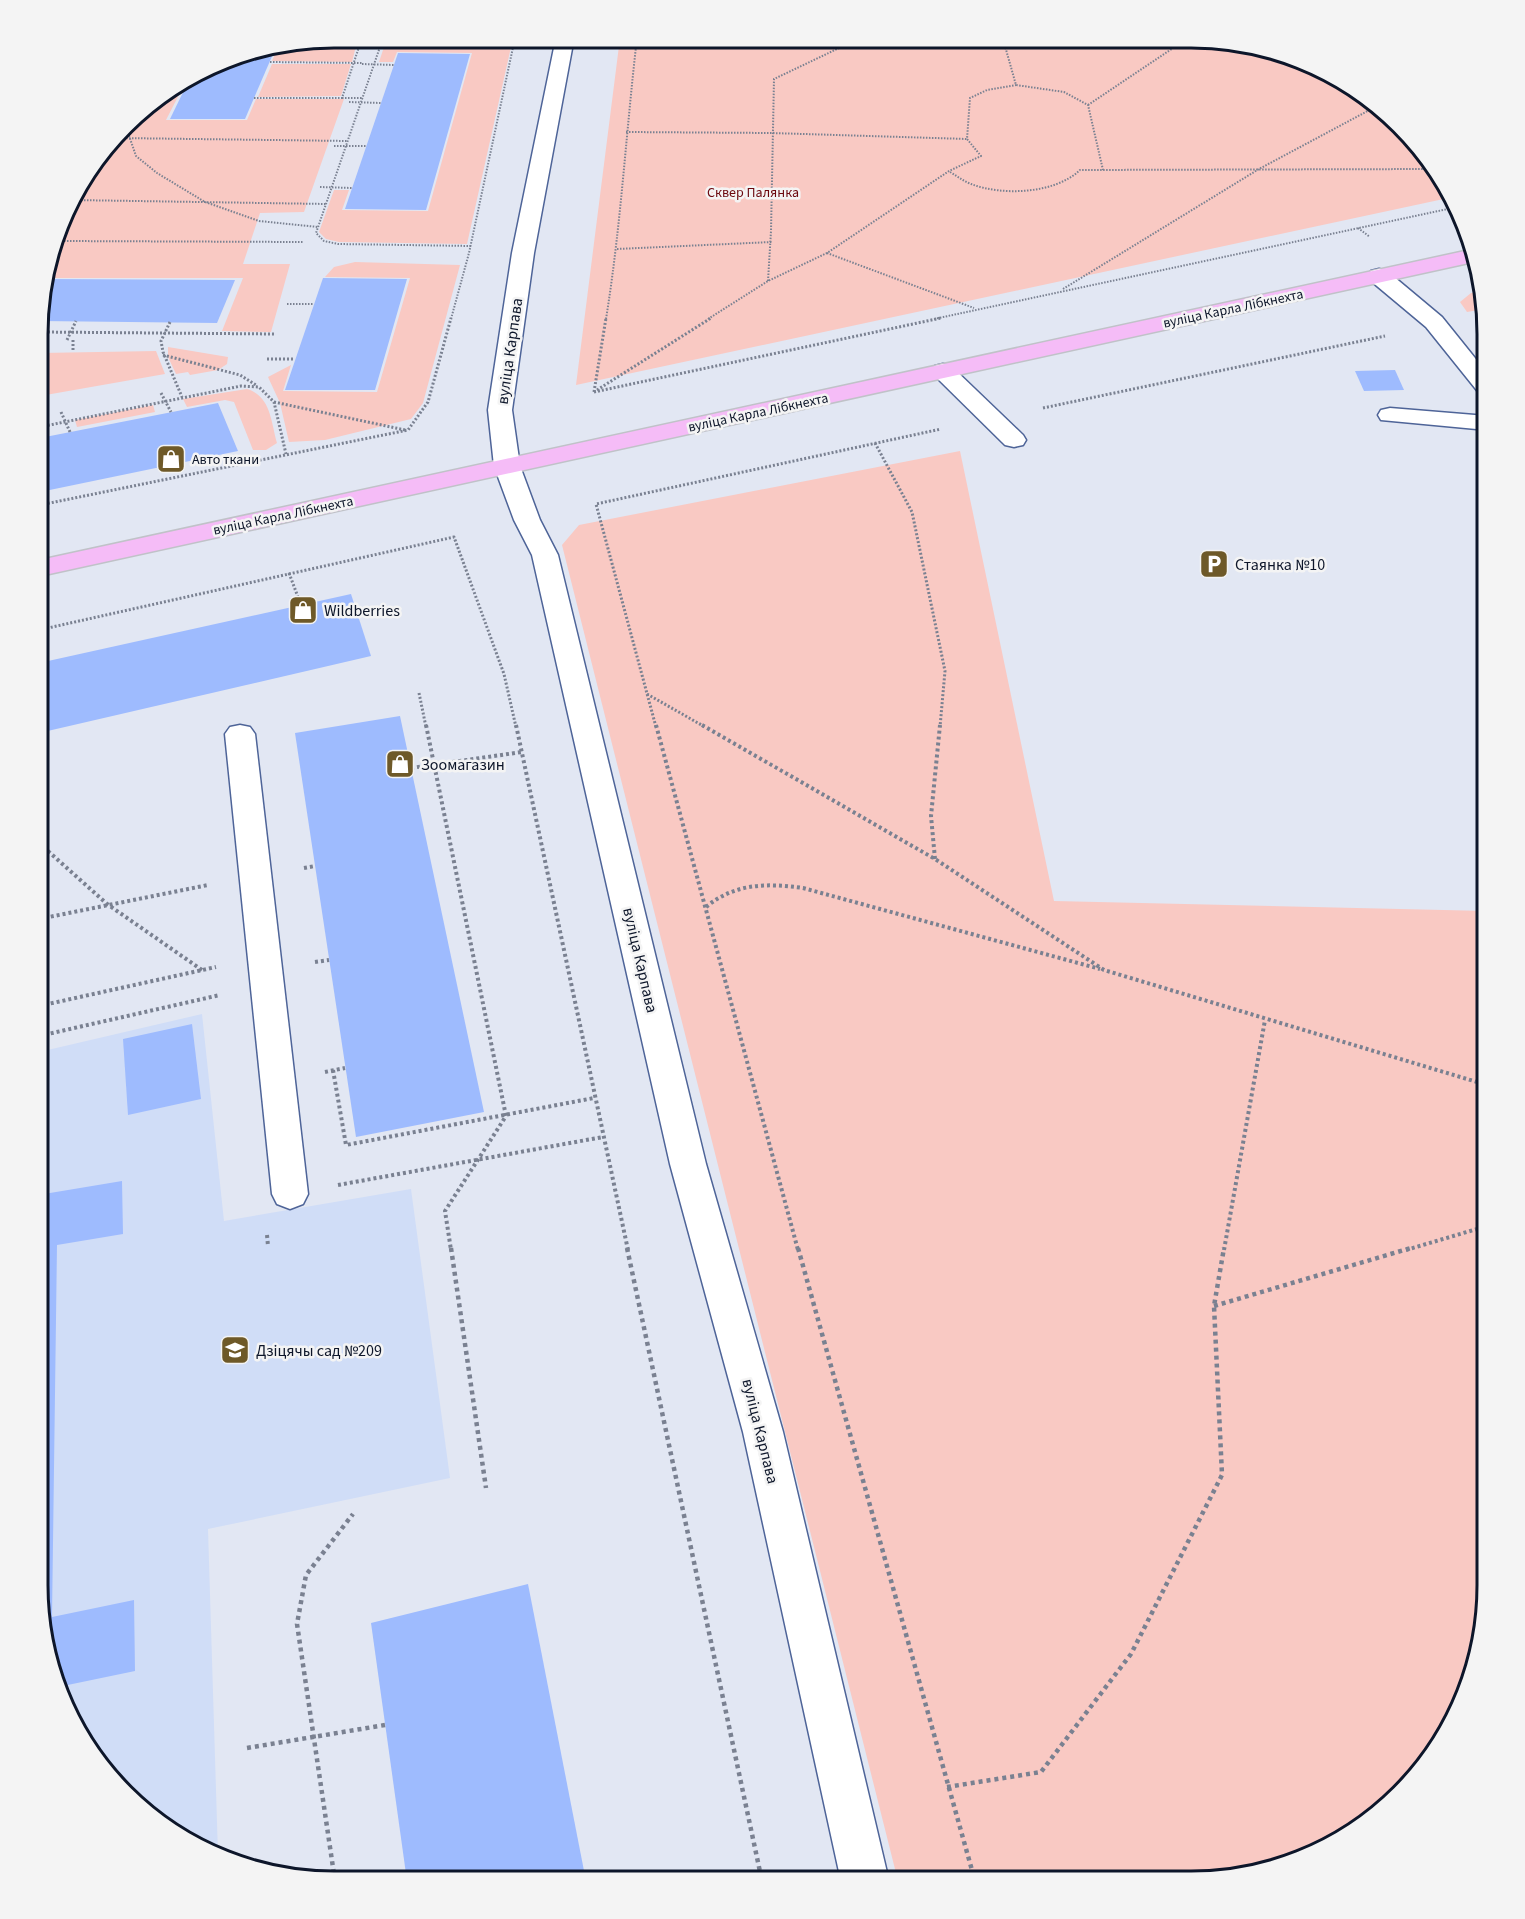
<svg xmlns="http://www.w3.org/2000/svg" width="1525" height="1919" font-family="'Source Sans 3',sans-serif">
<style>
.built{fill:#d0ddf7}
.green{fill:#f9c9c3}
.building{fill:#9ebbfe}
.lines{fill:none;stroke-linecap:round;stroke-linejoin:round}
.minor-casing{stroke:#4e6498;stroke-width:3}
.major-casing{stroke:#c0c2c8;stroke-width:3}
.path-far3{stroke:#7a8191;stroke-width:2;stroke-dasharray:1.5 1.5;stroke-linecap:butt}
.path-far2{stroke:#7a8191;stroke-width:3;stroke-dasharray:2 2;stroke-linecap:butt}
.path-far1{stroke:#7a8191;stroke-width:4;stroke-dasharray:3 3;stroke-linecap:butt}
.path{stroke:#7a8191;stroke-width:4.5;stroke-dasharray:4 4;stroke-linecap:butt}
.minor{fill:#fff;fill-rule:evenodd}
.major{fill:#f5bcf7;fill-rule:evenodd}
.labels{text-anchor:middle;stroke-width:5;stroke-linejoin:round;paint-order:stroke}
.far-park-label{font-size:14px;fill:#6b070d;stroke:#f4f4f4}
.far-street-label{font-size:14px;fill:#0d162a;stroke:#f4f4f4}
.far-poi-label{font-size:14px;fill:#0d162a;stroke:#f4f4f4;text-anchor:start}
.street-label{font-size:16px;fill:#0d162a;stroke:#f4f4f4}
.poi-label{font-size:16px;fill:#0d162a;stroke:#f4f4f4;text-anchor:start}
.rim{fill:none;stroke:#0d162a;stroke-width:3}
</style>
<rect width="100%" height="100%" fill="#e2e7f3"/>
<!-- built -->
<polygon class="built" points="202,1014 224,1221 411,1189 450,1478 208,1529 218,1855 169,1832 124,1794 77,1733 48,1662 38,1586 39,1052"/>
<!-- green -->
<g class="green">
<polygon points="334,38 358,38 352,62 272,61 278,47"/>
<polygon points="389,38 513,38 467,244 339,242 326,239 319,232 334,190 349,190 342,210 428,211 472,53 397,52 393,62 379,62 385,44 382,43"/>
<path d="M620,38L1230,40C1255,47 1283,50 1306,61C1363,87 1428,139 1453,197L576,385Z"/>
<polygon points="272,64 351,64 341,96 258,97"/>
<polygon points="184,85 166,120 247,120 256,99 344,99 304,212 260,213 243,264 290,264 271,332 222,331 243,278 46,278 77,186 139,111"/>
<polygon points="355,262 460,265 423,403 411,419 325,440 289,442 280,403 268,377 291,365 283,391 377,392 410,278 325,277 334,267"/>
<polygon points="1482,291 1484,309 1467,312 1460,302 1471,293"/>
<polygon points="168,347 228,357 227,364 218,370 190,375 188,372 176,374 168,357"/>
<polygon points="156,351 165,374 40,396 40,353"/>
<path d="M247,389C271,396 271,422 277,443L266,450H253L234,402L225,400L187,407L183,399Z"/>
<polygon points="153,405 155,412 77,427 75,420"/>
<polygon points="960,451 1054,901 1487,911 1487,1605 1472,1681 1438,1750 1387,1808 1339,1842 1268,1871 1210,1881 898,1881 562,545 579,525"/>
</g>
<!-- building -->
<g class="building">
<polygon points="276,47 245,119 170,119 188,82 238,53"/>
<polygon points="398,53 470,54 426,210 345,209"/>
<polygon points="323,278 407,279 375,390 285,390"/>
<polygon points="45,279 235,280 217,323 40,321 40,295"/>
<polygon points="1395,370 1404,390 1364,391 1355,371"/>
<polygon points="218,403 238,451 40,492 40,438"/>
<polygon points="351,594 371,656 39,733 39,663"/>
<polygon points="400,716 484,1112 356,1137 295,733"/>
<polygon points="192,1024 201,1099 128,1115 123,1039"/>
<polygon points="122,1181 123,1234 57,1245 52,1617 134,1600 135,1671 58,1687 48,1662 38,1586 38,1195"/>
<polygon points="528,1584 586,1881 407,1881 371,1623"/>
</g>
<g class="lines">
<!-- minor casing -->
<g class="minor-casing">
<g id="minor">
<polygon points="556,38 574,38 534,253 512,410 520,466 540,520 558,555 706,1164 783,1432 889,1881 841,1881 743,1432 670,1164 532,555 514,520 494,466 488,410 512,253"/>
<polygon points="1379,269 1387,271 1442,317 1487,373 1487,395 1479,393 1426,327 1371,281 1368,276 1371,271"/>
<polygon points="943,364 951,366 1023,435 1026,440 1023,445 1014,447 1005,445 935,376 931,371 935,366"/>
<polygon points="1390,408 1487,416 1487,430 1381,420 1378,415 1381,410"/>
<polygon points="240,725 250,727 255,734 308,1194 303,1204 290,1209 277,1204 272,1194 225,734 230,727"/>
</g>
</g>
<!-- major casing -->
<g class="major-casing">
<polygon id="major" points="1474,249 1478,261 40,576 40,560"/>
</g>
<!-- path-far3 -->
<g class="path-far3">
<polyline points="1003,39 1016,85 1064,92 1088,105 1103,170"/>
<polyline points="270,62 362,63"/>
<polyline points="362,64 394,65"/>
<polyline points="254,98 342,98 361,41 359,38"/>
<polyline points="342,98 363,98"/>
<polyline points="349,102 381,103"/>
<polyline points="1088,105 1185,40"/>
<polyline points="126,127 136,156 157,173 205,202 259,221 318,227"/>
<polyline points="626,132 771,133 967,139"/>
<polyline points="117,138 348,141"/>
<polyline points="334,146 366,146"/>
<path d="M950,172C957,176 963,181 971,184C1002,196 1055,194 1080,170L1436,169"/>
<polyline points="320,187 352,188"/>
<polyline points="72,200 326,204"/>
<polyline points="1358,228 1370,237"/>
<polyline points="58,241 303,242"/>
<polyline points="471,246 338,244 324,241 316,233 381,44 514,46"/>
<polyline points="617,249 772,242"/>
<polyline points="827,253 974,308"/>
<polyline points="768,281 771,231 774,79 858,39"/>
<polyline points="1063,289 1259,169 1377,106"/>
<polyline points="287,304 314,304"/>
<polyline points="451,319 469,253 515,38"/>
<path d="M606,319C621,226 626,132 637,38"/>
<polyline points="708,319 768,281 827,253 949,171 981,156 967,139 970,98 987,90 1016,85"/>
<polyline points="934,319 1457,207"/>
</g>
<!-- path-far2 -->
<g class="path-far2">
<polyline points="170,322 161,341 163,352 182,397"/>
<polyline points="40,332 276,334"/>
<polyline points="67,340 76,321"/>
<polyline points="73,340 73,352"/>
<polyline points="163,355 240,375 256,385"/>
<polyline points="267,359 295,359"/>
<polyline points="597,390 711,318"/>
<polyline points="594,392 941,318"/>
<polyline points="594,392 606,318"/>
<polyline points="161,393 171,412"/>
<polyline points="274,402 405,430"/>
<polyline points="1043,408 1385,336"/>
<polyline points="61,412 70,432"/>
<polyline points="40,427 241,386 259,387 274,402 286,454"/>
<polyline points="875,443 912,512 945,671 940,727"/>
<polyline points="40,505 408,430 428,402 451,318"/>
<polyline points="289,573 301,605"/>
<polyline points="39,630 454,537 504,674 516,727"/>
<polyline points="419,693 426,727"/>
<polyline points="647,694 705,727"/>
<polyline points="656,727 596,504 941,429"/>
</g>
<!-- path-far1 -->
<g class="path-far1">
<polyline points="426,725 506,1116 445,1211 451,1250"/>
<polyline points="516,725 628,1250"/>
<polyline points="656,725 798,1250"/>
<polyline points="702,725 935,859 1104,970 1487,1085"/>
<polyline points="411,768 522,752"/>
<polyline points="39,843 107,904 202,970"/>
<polyline points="935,859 931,816 940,725"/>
<polyline points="304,868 315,866"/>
<path d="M706,907C735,883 767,883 803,888L1100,969"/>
<polyline points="39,919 208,885"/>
<polyline points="315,962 329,960"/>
<polyline points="39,1006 216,967"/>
<polyline points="39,1036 220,995"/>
<polyline points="333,1070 346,1145 594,1098"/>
<polyline points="325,1072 345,1068"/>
<polyline points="338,1185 603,1137"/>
<polyline points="267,1235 268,1246"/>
<polyline points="1224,1250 1265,1020"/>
<polyline points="1406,1250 1487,1226"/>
</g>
<!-- path -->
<g class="path">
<polyline points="451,1248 486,1488"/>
<polyline points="627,1248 762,1881"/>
<polyline points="798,1248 975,1881"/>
<polyline points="1214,1306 1411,1248"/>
<polyline points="247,1748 385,1725"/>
<polyline points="947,1787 1041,1772 1131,1654 1222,1475 1214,1306 1224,1248"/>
<polyline points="335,1881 297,1624 306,1575 353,1514"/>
</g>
<!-- minor -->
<use href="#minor" class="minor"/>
<!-- major -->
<use href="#major" class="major"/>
</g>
<!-- icons -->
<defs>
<g id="shop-square" transform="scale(1.5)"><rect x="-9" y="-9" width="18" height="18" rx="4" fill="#6e5928" stroke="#f4f4f4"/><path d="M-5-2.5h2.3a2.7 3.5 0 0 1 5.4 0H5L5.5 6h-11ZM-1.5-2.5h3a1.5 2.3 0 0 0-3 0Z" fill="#fff"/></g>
<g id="parking-square" transform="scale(1.5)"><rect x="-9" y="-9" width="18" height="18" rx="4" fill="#6e5928" stroke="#f4f4f4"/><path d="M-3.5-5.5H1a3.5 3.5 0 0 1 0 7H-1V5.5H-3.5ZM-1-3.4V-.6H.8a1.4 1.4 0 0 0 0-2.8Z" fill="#fff"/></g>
<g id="school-square" transform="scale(1.5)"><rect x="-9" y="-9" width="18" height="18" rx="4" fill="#6e5928" stroke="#f4f4f4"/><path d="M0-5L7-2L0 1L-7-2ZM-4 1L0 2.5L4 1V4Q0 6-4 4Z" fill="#fff"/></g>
</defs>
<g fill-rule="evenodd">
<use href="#shop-square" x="171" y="459"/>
<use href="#parking-square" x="1214" y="564"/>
<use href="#shop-square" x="303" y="610"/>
<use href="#shop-square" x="400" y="764"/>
<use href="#school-square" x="235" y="1350"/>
</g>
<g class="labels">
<!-- far-park labels -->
<g class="far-park-label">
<text x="753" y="197">Сквер Палянка</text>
</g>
<!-- far-street labels -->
<g class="far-street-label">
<text transform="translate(1233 308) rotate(-12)" y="5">вуліца Карла Лібкнехта</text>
<text transform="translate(758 412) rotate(-12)" y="5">вуліца Карла Лібкнехта</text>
<text transform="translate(283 515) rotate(-12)" y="5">вуліца Карла Лібкнехта</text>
</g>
<!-- far-poi labels -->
<g class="far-poi-label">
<text x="192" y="464">Авто ткани</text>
</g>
<!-- street labels -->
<g class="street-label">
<text transform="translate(509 351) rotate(-82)" y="6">вуліца Карпава</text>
<text transform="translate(641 960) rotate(77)" y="6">вуліца Карпава</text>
<text transform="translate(761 1431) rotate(76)" y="6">вуліца Карпава</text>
</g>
<!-- poi labels -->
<g class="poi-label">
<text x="1235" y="570">Стаянка №10</text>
<text x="324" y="616">Wildberries</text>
<text x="421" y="770">Зоомагазин</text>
<text x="256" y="1356">Дзіцячы сад №209</text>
</g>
</g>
<!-- crop -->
<path d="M0 0H1525V1919H0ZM334 48H1191A286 286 0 0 1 1477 334V1585A286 286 0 0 1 1191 1871H334A286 286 0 0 1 48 1585V334A286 286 0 0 1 334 48Z" fill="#f4f4f4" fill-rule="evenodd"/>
<path class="rim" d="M334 48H1191A286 286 0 0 1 1477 334V1585A286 286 0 0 1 1191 1871H334A286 286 0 0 1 48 1585V334A286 286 0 0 1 334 48Z"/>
</svg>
